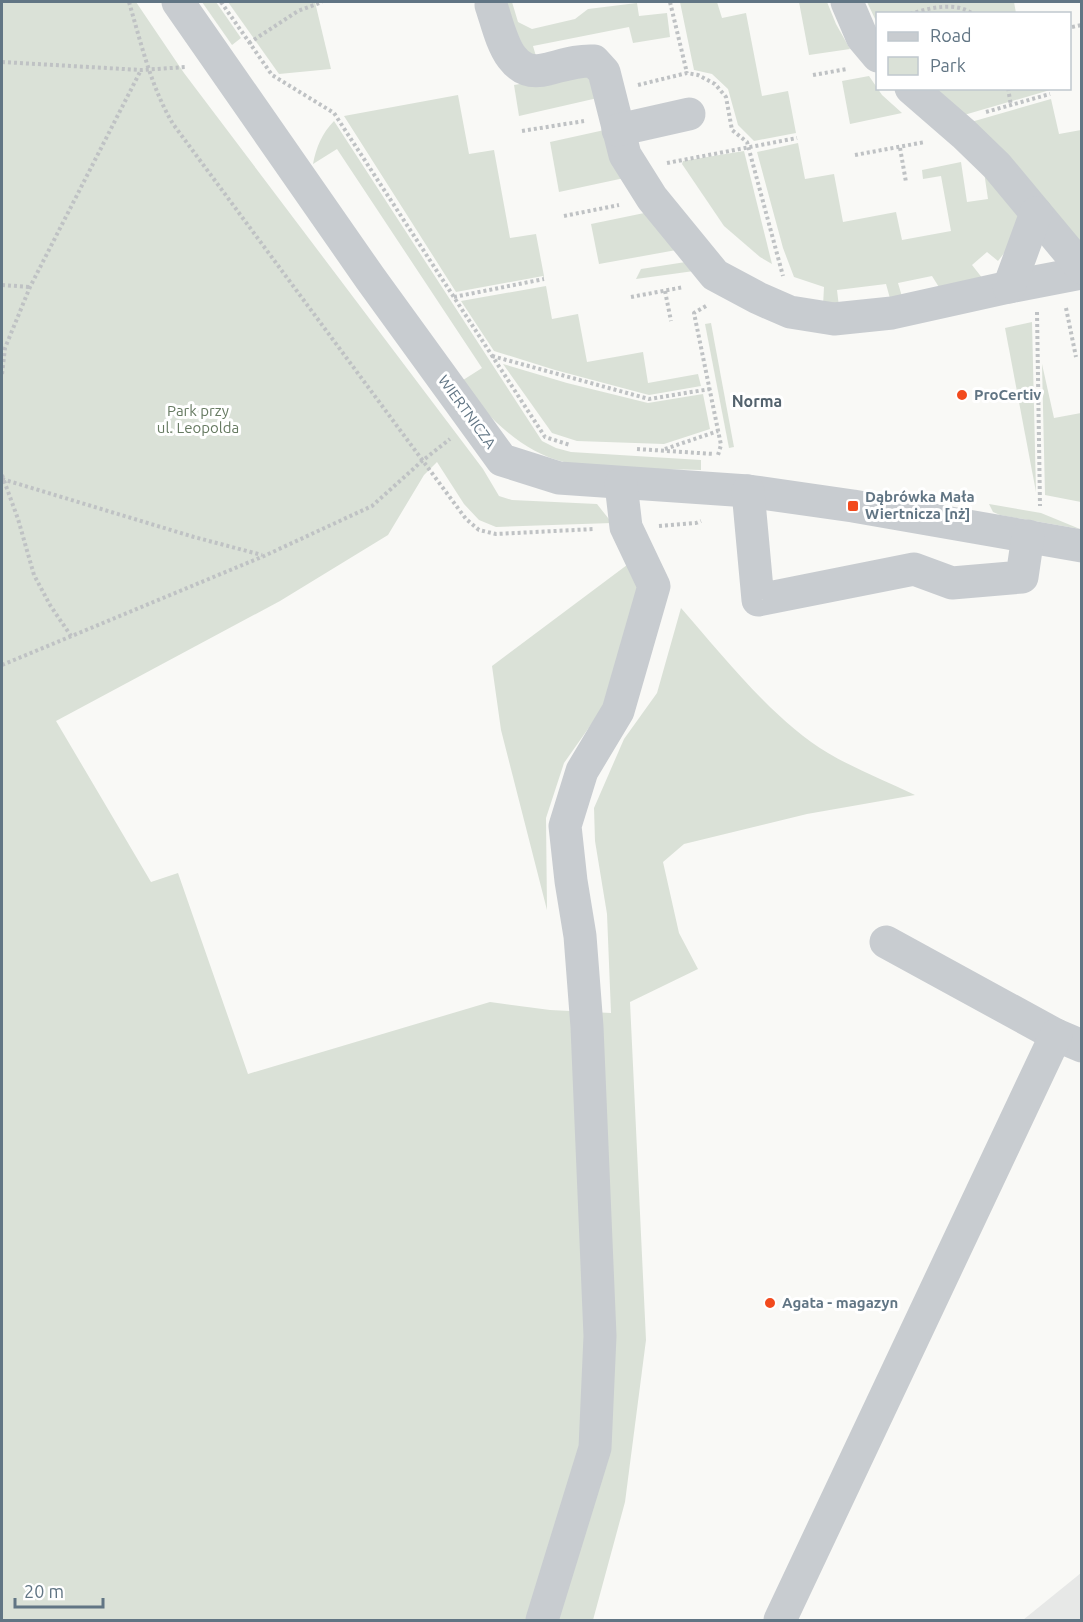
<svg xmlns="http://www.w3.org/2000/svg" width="1083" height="1622" font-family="Ubuntu,sans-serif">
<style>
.built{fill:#e7e8e7}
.green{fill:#dae1d7}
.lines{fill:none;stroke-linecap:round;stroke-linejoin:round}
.path{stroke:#bfc2c4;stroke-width:4;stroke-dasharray:3 3;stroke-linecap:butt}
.minor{stroke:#c8ccd0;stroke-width:33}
.poi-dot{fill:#f24a1d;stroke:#fff;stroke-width:2}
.labels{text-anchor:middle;stroke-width:6;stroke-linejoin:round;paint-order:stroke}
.poi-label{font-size:15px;font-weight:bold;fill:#617584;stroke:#fff;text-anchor:start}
.park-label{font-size:15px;fill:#667a61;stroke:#fff}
.street-label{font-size:15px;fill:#617584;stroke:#fff}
.neighbourhood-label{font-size:16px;font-weight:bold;fill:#54636e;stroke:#fff}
</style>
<rect width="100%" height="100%" fill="#f9f9f6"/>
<!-- built -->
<polygon class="built" points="1081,1573 1081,1620 1023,1620"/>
<!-- green -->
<g class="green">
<path d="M2,2H136L184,73L483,469L499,496L512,500L597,504L612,523L496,527L479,520L464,504L437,462L424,475L388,535L280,601L56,721L151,882L178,873L248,1074L490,1002L550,1010L611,1013L607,914L595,841L594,808L624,739L657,693L681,608C722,655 774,721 828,753C855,769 886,781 915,795L807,814L684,844L663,862L679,933L698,969L630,1002L646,1340L625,1502L593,1620H2Z"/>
<polygon points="202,2 216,2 241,38 232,45"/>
<polygon points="228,2 315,2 331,69 279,74"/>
<polygon points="501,2 512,2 518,22 532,29 575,19 588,9 637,3 639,16 667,13 670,37 633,43 629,27 533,46 538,63 532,63"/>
<polygon points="680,2 717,2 722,18 746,13 762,96 788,91 796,133 754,141 738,125 728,89 712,74 694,70"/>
<polygon points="799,2 827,2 836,24 850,49 809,55"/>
<polygon points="867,2 1014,2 1016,13 878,14 877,23"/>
<polygon points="584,73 602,97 519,116 514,85"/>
<polygon points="869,76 882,95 902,113 850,124 842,81"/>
<polygon points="1049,88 1050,90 964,115 933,89"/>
<polygon points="458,95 469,154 494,150 510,238 536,234 544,276 544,279 543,276 456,292 344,116"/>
<polygon points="1051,99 1059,134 1081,130 1081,241 1065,234 971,122"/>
<path d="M334,121L542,441L556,448L571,452L701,460V470C658,469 605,472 564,462C520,452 487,415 460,382L482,368L337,149L313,164C316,148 322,133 334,121Z"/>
<polygon points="609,129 629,177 559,192 550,142"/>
<polygon points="798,143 805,179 834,174 843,222 896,212 902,240 951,231 941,176 923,179 922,170 961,162 967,202 988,199 983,165 1013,197 1018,218 1019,234 998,261 987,252 972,265 983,279 942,292 932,276 898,283 903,300 891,302 886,284 837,290 839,307 823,306 824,287 794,277 783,248 757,152"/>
<polygon points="744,151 772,264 760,257 724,226 682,164 683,161"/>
<polygon points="654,211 682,249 599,264 591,224"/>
<polygon points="692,261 694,271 636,279 641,269"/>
<polygon points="546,286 552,319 578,314 587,362 643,352 648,383 698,374 701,386 649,395 555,370 494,351 461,301"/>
<polygon points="1032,322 1036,492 1005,328"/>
<polygon points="711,323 734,447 729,448 705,324"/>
<polygon points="503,364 567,383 648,403 703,394 710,429 664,444 577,441 552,433"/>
<polygon points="1042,364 1054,418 1081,413 1081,502 1045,495"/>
<polygon points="989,504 1041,513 1080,529 1000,515 993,512"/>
<polygon points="631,562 639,589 602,709 564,763 546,818 547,910 501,730 492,666"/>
</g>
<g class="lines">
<!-- path -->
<g class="path">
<path d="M129,2C141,43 151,87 173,124L466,519L479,530L496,534L594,529"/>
<polyline points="221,2 272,75 334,113 545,437 570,445"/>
<polyline points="670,2 687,73"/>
<path d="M910,14C930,8 955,1 973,14"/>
<polyline points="1072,27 1082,25"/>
<polyline points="249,43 298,11 322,2"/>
<polyline points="2,62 141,70 186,67"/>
<polyline points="813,75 847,69"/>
<polyline points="638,85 687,73 698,75 715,84 726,97 732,130 747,142 783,276"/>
<polyline points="1008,88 1011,106"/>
<polyline points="986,112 1050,94"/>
<polyline points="522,131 584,121"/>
<polyline points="900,148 906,182"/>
<polyline points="855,155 925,142"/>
<polyline points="667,163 797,138"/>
<polyline points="564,216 619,205"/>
<polyline points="2,285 30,287"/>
<polyline points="665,291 671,321"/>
<polyline points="454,297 544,279"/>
<polyline points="631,297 684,287"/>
<polyline points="706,306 694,313 721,445 718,455 716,456"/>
<polyline points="1066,308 1076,357"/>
<polyline points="1037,312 1040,506"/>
<polyline points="492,356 649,399 710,389"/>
<polyline points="2,374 5,348 30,287 141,70"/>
<polyline points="637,449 714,454"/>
<polyline points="665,449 718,431"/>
<polyline points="2,475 18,519 34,575 50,605 71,636"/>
<polyline points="2,479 194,537 262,555"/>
<polyline points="659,526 696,523 701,521"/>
<polyline points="2,665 264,556 372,506 422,461 450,439"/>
</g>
<!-- minor -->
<g class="minor">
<polyline points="178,2 370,278 502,460 559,478 748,491 853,506 1082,546"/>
<polyline points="847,2 862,37 878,56"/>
<path d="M491,5C501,34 508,80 548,69C564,65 578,60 594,61L604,72L625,155L652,198L715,275L758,298L790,312L834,319L892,313L1009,287L1082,273"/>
<polyline points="911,88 964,134 997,166 1082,268"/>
<polyline points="618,130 689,114"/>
<polyline points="1009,287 1036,213"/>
<polyline points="748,491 758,600 914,569 952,583 1022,577 1028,536"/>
<polyline points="886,942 1056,1035 1082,1046"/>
<polyline points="542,1620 595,1448 600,1336 587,1027 580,936 571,881 565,826 582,771 618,711 654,586 626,527 621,484"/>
<polyline points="780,1620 1056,1035"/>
</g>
</g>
<!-- markers -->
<g class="poi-dot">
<circle cx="962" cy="395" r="6"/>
<rect x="847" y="500" width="12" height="12" rx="3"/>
<circle cx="770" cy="1303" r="6"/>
</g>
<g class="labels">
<!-- poi labels -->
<g class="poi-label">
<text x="974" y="400">ProCertiv</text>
<text x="865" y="502">Dąbrówka Mała<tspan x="865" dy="17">Wiertnicza [nż]</tspan></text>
<text x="782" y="1308">Agata - magazyn</text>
</g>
<!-- park labels -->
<g class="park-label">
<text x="198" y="416">Park przy<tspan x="198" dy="17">ul. Leopolda</tspan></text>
</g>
<!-- street labels -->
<g class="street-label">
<text transform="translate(467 412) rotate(54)" y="5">WIERTNICZA</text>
</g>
<!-- neighbourhood labels -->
<g class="neighbourhood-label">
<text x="757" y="407">Norma</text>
</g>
</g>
<!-- border -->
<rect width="1083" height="1622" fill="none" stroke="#617584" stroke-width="6"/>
<!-- legend -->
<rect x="876" y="12" width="195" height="78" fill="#ffffff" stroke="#c0c8ce" stroke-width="1.5"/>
<rect x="888" y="32" width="30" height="9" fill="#c8ccd0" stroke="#c0c8ce" stroke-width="1.5"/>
<text x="930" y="42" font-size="18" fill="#617584">Road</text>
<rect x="888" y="57" width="30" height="18" fill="#dae1d7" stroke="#c0c8ce" stroke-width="1.5"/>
<text x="930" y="72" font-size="18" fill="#617584">Park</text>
<!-- scale -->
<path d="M15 1598v9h88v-9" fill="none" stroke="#617584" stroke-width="3"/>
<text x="24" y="1598" font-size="18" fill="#617584" stroke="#ffffff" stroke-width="4.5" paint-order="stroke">20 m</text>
</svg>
